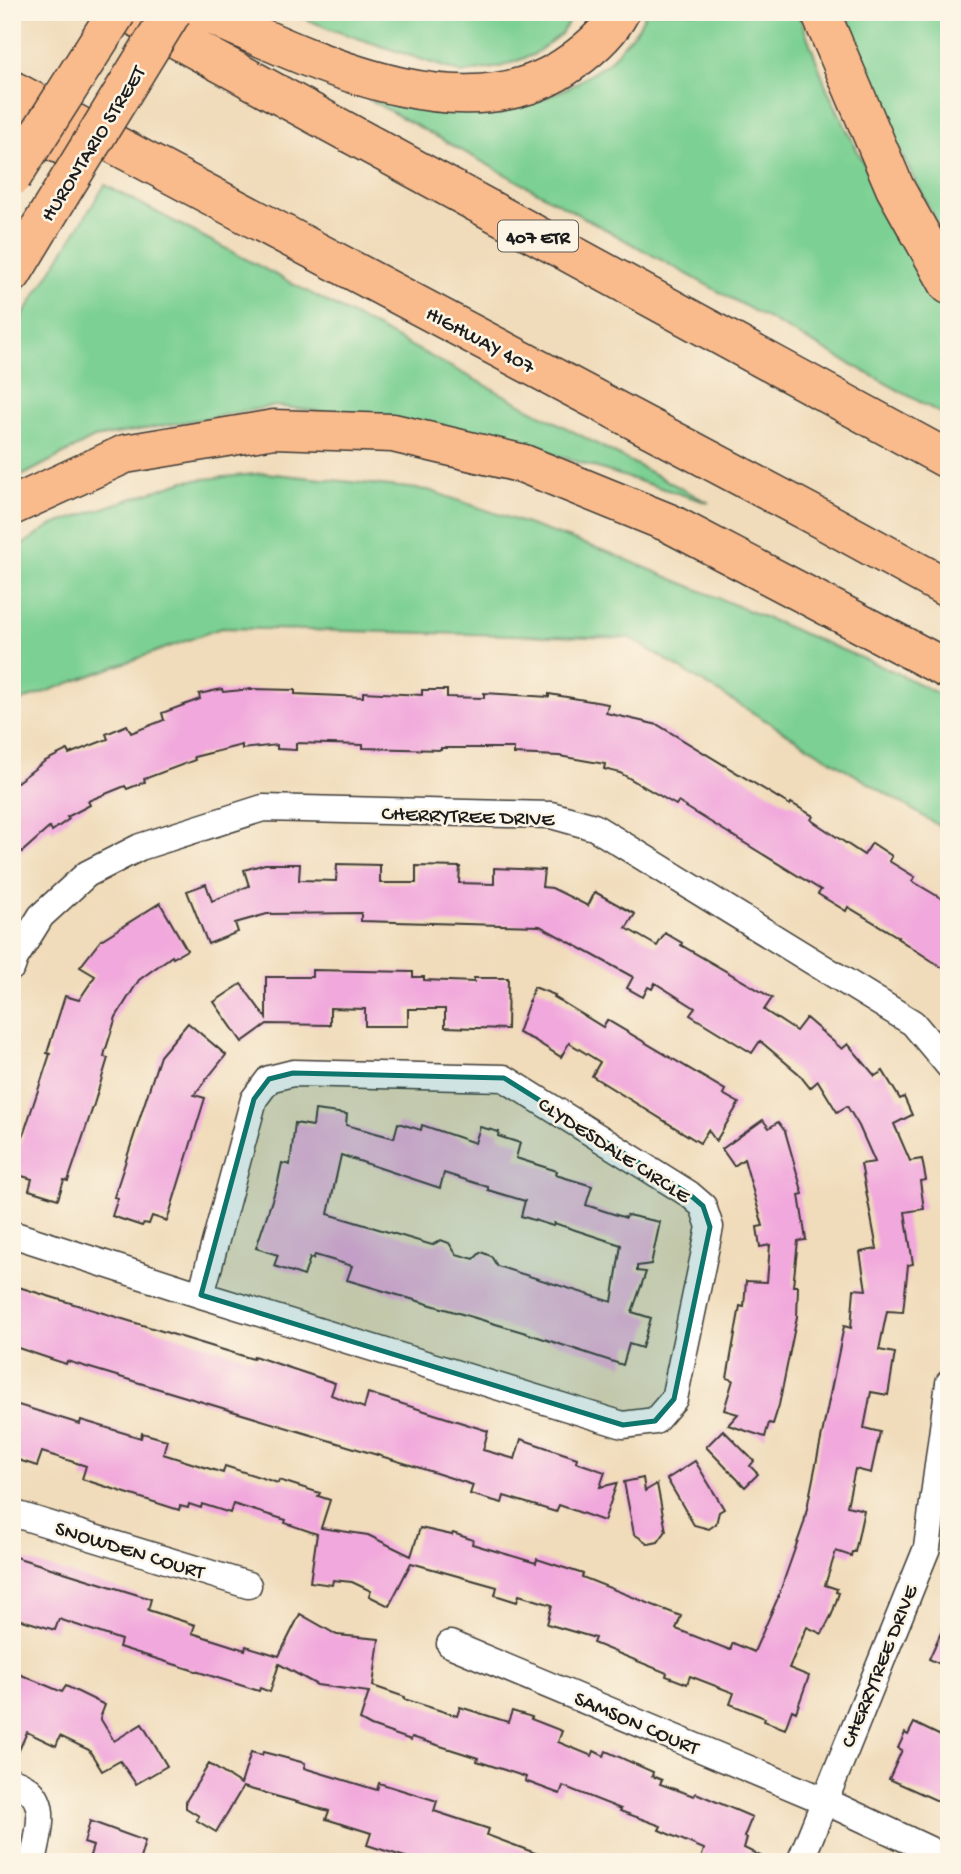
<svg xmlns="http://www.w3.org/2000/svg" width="961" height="1874" font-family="'Gochi Hand',sans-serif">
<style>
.green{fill:#7cd093;stroke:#4c7658;stroke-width:2}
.building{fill:#f1a8dc;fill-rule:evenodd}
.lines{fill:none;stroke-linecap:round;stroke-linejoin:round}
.street-casing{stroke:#3c3934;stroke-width:29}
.primary-casing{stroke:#3c3934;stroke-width:41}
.highway-casing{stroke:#3c3934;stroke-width:41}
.street{stroke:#fff;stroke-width:26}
.primary{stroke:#fabb8c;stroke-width:38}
.highway{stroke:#fabb8c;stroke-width:38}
.primary-bridge-casing{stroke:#3c3934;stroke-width:41;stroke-linecap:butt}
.primary-bridge{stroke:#fabb8c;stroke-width:38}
.marked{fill:#0f766e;fill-opacity:0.2;stroke:#0f766e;stroke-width:5;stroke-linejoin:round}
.labels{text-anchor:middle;stroke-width:5;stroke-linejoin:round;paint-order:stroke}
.shield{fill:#fcf5e5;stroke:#5f5d58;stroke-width:2}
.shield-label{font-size:19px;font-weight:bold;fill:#1c1c1c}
.street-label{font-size:21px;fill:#1c1c1c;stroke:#fcf5e5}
</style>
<rect width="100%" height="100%" fill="#fcf5e5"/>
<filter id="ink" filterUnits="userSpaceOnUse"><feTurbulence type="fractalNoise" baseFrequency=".0143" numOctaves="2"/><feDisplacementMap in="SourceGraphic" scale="14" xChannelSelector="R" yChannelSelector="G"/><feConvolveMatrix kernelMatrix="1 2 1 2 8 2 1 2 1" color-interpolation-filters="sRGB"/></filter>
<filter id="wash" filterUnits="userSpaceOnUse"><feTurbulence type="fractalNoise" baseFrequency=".00686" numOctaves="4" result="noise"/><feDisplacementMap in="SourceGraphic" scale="28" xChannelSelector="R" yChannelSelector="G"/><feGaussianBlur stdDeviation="1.57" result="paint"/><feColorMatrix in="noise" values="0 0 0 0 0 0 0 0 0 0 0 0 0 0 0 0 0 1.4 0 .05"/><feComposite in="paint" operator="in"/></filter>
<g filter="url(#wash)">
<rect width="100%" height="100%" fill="#f0dbba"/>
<!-- green -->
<g class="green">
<polygon points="289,12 575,12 561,34 533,55 500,67 462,73 330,29"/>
<polygon points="646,12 798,12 828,91 889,215 928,284 949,315 949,418 368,99 455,110 533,103 570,87 608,63 638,28"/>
<polygon points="846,12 949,12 949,246 888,128"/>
<polygon points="105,185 709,503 479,431 275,406 94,438 12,481 12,333"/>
<polygon points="265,473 428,490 608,552 895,672 949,699 949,832 630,638 221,628 12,704 12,552 50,526 184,481"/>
</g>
<g id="blocks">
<!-- building -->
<g class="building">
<polygon points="222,689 223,692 252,689 295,690 295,694 363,697 363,692 422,695 422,690 447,690 447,697 484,698 484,693 549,697 549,694 608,704 606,713 658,725 790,805 791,803 813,816 811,820 864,855 872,843 892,856 889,861 915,877 912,881 949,903 949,972 897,938 898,937 848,907 846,911 818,894 821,890 678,802 676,805 620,773 604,769 605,764 559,756 514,754 514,748 441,748 441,750 363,748 363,745 296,743 296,750 277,749 277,745 242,749 242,745 194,757 195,760 144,779 145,782 127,789 125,786 88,801 90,805 67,817 69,819 52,831 50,827 22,852 12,841 12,786 45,761 67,750 69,754 108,739 106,734 127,725 131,733 164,720 162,713 200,699 199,694"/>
<polygon points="265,864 300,864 299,880 336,881 337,864 380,865 380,883 416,883 416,866 460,867 459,883 494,884 494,868 544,870 542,887 552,888 588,906 595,892 635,914 626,928 657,946 665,933 682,943 681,945 772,998 764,1010 796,1031 806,1018 842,1049 848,1044 875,1076 883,1071 900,1099 904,1097 912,1115 894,1124 910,1161 922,1159 926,1180 920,1181 924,1209 905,1212 913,1264 908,1265 903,1312 887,1311 879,1350 895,1353 888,1395 871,1392 864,1428 880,1432 871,1473 855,1469 847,1506 864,1510 855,1552 852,1552 851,1556 836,1551 825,1585 837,1589 836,1592 839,1593 832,1614 822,1634 807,1627 789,1668 809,1676 796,1712 792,1710 785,1729 764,1721 765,1718 730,1704 734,1693 690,1676 687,1684 666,1676 667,1673 593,1643 595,1638 547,1624 552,1605 519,1595 517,1602 495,1595 497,1587 411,1563 389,1606 369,1596 371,1591 352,1582 333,1580 332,1585 310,1582 317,1534 285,1523 286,1520 233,1504 230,1513 202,1504 201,1508 189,1504 188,1508 180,1506 179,1510 82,1479 86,1466 42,1452 37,1466 12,1458 12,1403 80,1424 81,1420 141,1438 142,1433 167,1440 163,1454 223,1473 225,1466 278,1483 279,1480 320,1493 318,1496 330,1500 321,1528 368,1535 411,1556 420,1528 452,1535 453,1533 473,1540 472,1544 536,1563 537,1559 583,1574 582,1577 681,1616 676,1629 730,1650 733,1643 754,1652 777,1600 804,1523 844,1326 851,1328 854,1289 866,1290 860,1252 877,1249 861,1164 875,1162 859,1126 847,1106 837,1112 818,1081 810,1088 798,1073 760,1041 752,1053 690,1015 695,1008 655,983 652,989 648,987 643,997 627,988 633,977 540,926 361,921 361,913 267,914 235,923 238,932 208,944 187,891 206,884 212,901 249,886 244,870"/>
<polygon points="160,903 187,950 173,958 172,956 139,980 116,1017 105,1052 104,1057 108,1058 94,1104 68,1181 64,1180 58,1199 29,1190 32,1179 12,1173 12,1169 50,1054 47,1053 65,996 79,1000 95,976 80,967 101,940"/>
<polygon points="312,970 413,972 413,977 424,977 424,980 474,982 474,978 508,978 507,1029 445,1027 445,1009 408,1009 408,1026 365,1026 365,1009 330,1008 330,1025 267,1024 242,1042 214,1002 241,984 266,1018 266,977 312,977"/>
<polygon points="534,987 555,995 554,997 603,1027 607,1020 725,1090 723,1094 739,1103 716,1141 708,1130 700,1143 592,1076 600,1062 569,1043 561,1057 534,1040 518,1033"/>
<polygon points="188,1023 226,1055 194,1095 205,1098 167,1221 152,1216 149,1224 144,1223 142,1226 112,1216 118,1198 114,1197 160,1056"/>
<path d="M315,1110L347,1114L346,1125L394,1138L398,1123L421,1130L422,1125L475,1143L480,1127L499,1132L498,1136L520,1143L516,1158L557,1171L556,1175L592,1186L586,1205L626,1218L627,1215L660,1222L651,1264L637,1266V1271L646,1272L632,1312L651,1318L642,1348L629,1344L623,1365L526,1333L347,1280L352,1266L315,1255L313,1259L310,1258L304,1276L274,1266L278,1255L256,1248L278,1182L282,1163L290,1165L295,1123L313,1126ZM341,1155L440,1188L444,1173L488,1187V1190L525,1201L521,1216L553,1226L554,1223L621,1245L612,1302L497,1266L491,1256L481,1252L474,1259L456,1254L449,1243L441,1240L432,1245L328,1214Z"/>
<polygon points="763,1120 769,1128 778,1122 785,1131 803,1194 799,1195 806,1240 798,1241 793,1286 798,1286 797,1317 779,1405 773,1424 769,1423 765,1437 728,1425 738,1414 724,1410 733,1380 727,1378 740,1306 744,1307 746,1281 767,1282 770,1245 760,1247 757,1227 763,1226 744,1159 734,1166 722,1149"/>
<polygon points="12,1285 253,1359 254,1356 335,1383 331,1395 364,1408 368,1393 488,1431 483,1450 515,1459 521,1439 577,1458 576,1462 605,1472 600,1487 617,1483 604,1521 559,1505 556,1512 504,1496 502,1503 470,1494 473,1485 417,1467 67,1361 66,1364 12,1346"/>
<polygon points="723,1430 754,1461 750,1466 758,1474 745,1487 706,1447"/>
<polygon points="695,1461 724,1509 719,1512 716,1524 709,1529 694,1525 667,1479"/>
<polygon points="643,1478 645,1491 657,1484 666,1531 658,1542 649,1544 634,1534 624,1482"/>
<polygon points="12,1556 151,1599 148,1610 195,1625 192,1633 245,1650 246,1646 279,1656 300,1614 337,1635 379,1639 373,1686 405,1697 404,1699 457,1716 460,1707 508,1722 512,1711 532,1717 531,1719 562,1731 558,1742 592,1756 594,1751 604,1756 606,1751 653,1772 652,1776 662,1780 660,1784 694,1796 696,1793 752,1817 744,1837 747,1838 744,1848 773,1862 700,1862 704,1849 659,1830 661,1826 620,1811 621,1809 563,1786 560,1794 525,1781 526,1777 477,1761 478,1758 412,1737 411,1740 371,1726 360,1720 369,1692 317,1685 279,1664 270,1692 260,1688 259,1691 119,1647 121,1640 59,1619 55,1630 12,1617"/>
<polygon points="949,1615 949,1668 929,1659"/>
<polygon points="12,1671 62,1692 66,1686 105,1705 100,1718 114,1741 142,1724 167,1766 136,1784 120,1761 102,1771 89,1750 60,1736 56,1746 27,1732 12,1766"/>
<polygon points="914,1723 949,1740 949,1806 889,1779 902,1750 898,1748 905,1733 908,1735"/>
<polygon points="251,1752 262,1755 263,1752 305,1763 304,1768 377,1790 379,1783 437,1801 434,1811 489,1829 487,1835 554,1860 554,1862 421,1862 367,1845 371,1833 326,1819 329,1811 243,1787 216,1832 196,1820 199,1816 186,1808 186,1801 209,1764 241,1784"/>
<polygon points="90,1821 145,1841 139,1862 88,1862 93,1846 84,1843"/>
</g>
</g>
</g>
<g filter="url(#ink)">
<use href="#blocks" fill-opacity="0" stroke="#3c3934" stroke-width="2"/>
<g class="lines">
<!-- street casing -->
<g class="street-casing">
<g id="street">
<polyline points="12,967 15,958 41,916 87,874 140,847 263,808 551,815 594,827 913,1023 949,1066"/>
<polyline points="12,1234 201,1295 623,1425 655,1421 674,1399 710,1227 703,1206 689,1194 504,1078 293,1073 269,1079 254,1099 201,1295"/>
<polyline points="12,1513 248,1585"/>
<polyline points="450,1644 823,1800 949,1859"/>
<path d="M12,1781C53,1794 39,1829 33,1862"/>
<polyline points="800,1862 927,1548 949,1383"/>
</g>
</g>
<!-- primary casing -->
<g class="primary-casing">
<polyline id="primary" points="12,274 47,216"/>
</g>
<!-- highway casing -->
<g class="highway-casing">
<g id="highway">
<polyline points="127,12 949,460"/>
<path d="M204,12C307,58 467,140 572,62C590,49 609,33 620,12"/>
<polyline points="820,12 895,188 949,285"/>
<polyline points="12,90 821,519 949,589"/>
<polyline points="12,123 68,148"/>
<polyline points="12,506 125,454 274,429 393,433 524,464 669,523 949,670"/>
</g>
</g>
<!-- street -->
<use href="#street" class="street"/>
<!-- primary -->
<use href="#primary" class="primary"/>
<!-- highway -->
<use href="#highway" class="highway"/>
<!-- primary-bridge casing -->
<g class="primary-bridge-casing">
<g id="primary-bridge">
<polyline points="12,177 117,12"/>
<polyline points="47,216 172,12"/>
</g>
</g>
<!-- primary-bridge -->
<use href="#primary-bridge" class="primary-bridge"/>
</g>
</g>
<!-- marked area -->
<path class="marked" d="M293,1073L504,1078L689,1194L703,1206L710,1227L674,1399L655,1421L623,1425L201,1295L254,1099L269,1079Z"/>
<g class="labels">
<!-- shield labels -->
<rect class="shield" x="498" y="220.5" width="80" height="31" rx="5"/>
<g class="shield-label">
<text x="538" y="243">407 ETR</text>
</g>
<!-- street labels -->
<g class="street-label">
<text transform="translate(92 143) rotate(-58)" y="7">HURONTARIO STREET</text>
<text transform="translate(481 339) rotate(28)" y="7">HIGHWAY 407</text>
<text transform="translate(468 815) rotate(2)" y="7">CHERRYTREE DRIVE</text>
<text transform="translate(615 1149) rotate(33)" y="7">CLYDESDALE CIRCLE</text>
<text transform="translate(130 1549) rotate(17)" y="7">SNOWDEN COURT</text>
<text transform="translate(878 1666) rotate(-68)" y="7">CHERRYTREE DRIVE</text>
<text transform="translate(637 1722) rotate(23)" y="7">SAMSON COURT</text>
</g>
</g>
<!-- margin -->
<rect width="961" height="1874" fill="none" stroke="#fcf5e5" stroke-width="42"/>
</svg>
